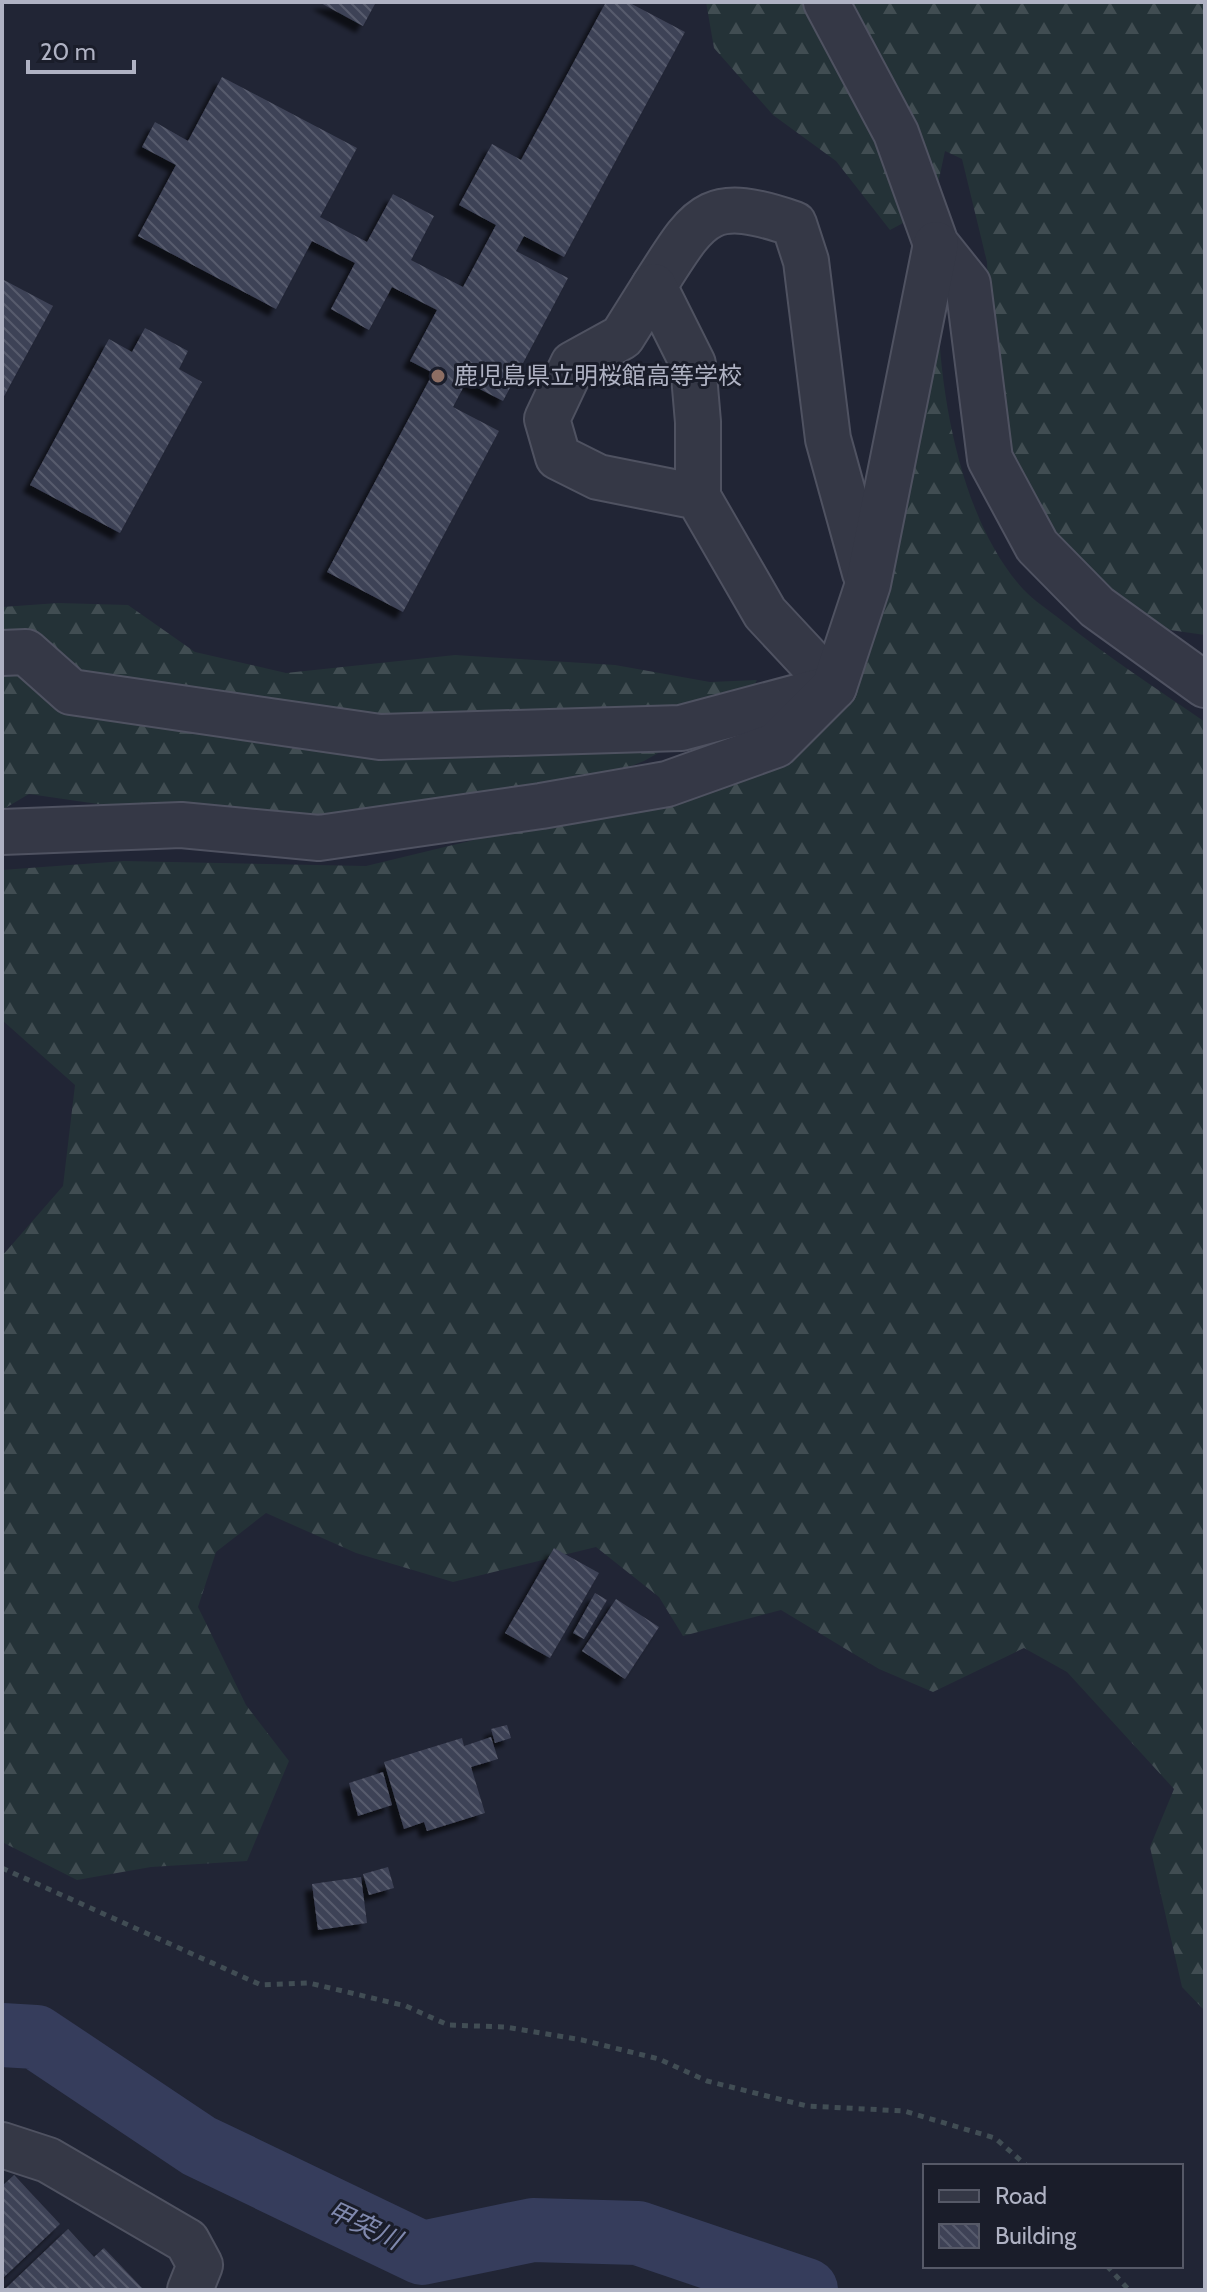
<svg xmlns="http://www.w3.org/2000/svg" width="1207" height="2292" font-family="Cabin,'Noto Sans JP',sans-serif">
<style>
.forest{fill:url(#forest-firs)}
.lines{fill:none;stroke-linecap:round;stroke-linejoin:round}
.river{stroke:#363d5c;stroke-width:64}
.building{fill:url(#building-back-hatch);filter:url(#shadow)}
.minor-casing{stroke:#4f5261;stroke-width:48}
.path{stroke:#414d54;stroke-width:5;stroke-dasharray:6 6;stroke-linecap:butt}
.minor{stroke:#353846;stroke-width:44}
.education-dot{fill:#8d6e63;stroke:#1a1d2a;stroke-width:3}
.labels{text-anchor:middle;stroke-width:6;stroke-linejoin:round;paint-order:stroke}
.poi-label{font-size:24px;fill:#afb2c3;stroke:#1a1d2a;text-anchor:start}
.water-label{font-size:26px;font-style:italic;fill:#8089ae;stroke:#1a1d2a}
</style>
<defs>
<pattern id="forest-firs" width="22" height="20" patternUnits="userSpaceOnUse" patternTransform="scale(2)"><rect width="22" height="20" fill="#243237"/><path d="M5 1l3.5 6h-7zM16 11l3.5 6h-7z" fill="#414d52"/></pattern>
<pattern id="building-back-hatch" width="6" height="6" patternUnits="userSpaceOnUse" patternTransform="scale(2)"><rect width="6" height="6" fill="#3e4256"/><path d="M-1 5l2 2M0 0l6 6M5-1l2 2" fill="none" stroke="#575b6d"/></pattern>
<filter id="shadow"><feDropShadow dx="-7" dy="7" stdDeviation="2" flood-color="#0009"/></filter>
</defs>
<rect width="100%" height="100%" fill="#212535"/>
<!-- forest -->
<g class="forest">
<polygon points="706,2 1205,2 1205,635 1163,629 1087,582 1039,535 993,421 987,262 962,159 945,151 933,207 890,230 836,161 773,115 714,48"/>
<path d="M938,310C940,398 962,522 1023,589C1034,601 1049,610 1061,620C1107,656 1157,689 1205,722V2011L1182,1987L1150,1847L1174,1789L1067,1672L1024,1648L933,1692L879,1669L781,1610L683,1636L659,1597L596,1547L453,1582L356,1553L266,1513L216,1552L198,1607L246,1705L289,1761L247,1861L151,1867L77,1880L2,1842V1256L63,1186L75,1085L2,1020V870L124,861L366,866L660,795L810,697Z"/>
<polygon points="58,603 128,605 195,652 286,673 455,655 615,665 710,682 757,680 744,705 644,761 581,786 269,829 29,794 2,810 2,607"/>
</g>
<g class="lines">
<!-- river -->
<polyline class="river" points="2,2035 36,2037 199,2146 422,2253 533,2230 638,2233 806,2290"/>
</g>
<!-- building -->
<g class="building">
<polygon points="319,2 376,2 363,26"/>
<polygon points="606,2 628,2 685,32 564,257 524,236 516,251 568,278 503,401 466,382 453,407 499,431 403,612 327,572 433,373 410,361 437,310 392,287 369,330 331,309 355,263 312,241 276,309 138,236 176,165 142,147 155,122 188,141 222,77 357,148 320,217 367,242 393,194 434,216 411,260 463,287 496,225 459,205 492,144 521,160"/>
<polygon points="2,279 53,306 2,400"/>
<polygon points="145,328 188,351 179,369 202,382 120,533 30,485 109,339 132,352"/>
<polygon points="554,1548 599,1573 550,1658 505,1633"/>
<polygon points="595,1593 607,1600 584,1639 573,1633"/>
<polygon points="616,1599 659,1627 625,1679 582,1651"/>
<polygon points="507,1725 511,1738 495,1743 491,1729"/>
<polygon points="491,1737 498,1759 471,1767 485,1813 427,1831 424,1822 404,1829 384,1762 462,1738 464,1746"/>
<polygon points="383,1772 392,1805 358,1816 349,1783"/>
<polygon points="388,1867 394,1888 369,1895 363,1874"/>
<polygon points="361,1877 367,1923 318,1930 312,1884"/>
<polygon points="14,2175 60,2224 2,2279 2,2186"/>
<polygon points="68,2229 94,2257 104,2248 144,2290 4,2290"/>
</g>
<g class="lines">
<!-- minor casing -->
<g class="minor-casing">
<g id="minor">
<polyline points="826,2 896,133 936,244 968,284 990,459 1037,546 1097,607 1205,685"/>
<path d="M654,286C700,214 707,194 794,224L806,261L828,439L865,573"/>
<polyline points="698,497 698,422 693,364 654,286 622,337 573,364 547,419 558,457 598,477 698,497 765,613 834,687"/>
<polyline points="2,653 26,652 71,692 380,737 681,728 831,688"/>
<polyline points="2,832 181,825 319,838 541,806 667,784 776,745 834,687 868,584 936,244"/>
<polyline points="2,2145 48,2160 187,2241 200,2265 190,2290"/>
</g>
</g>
<!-- path -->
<g class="path">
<polyline points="2,1868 261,1985 309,1983 406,2006 448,2025 505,2027 582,2040 659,2059 707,2081 807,2106 904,2111 995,2138 1027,2166"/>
<polyline points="1107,2266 1129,2290"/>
</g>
<!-- minor -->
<use href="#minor" class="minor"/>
</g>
<!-- markers -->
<circle class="education-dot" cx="438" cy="376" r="8"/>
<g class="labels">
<!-- poi labels -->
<g class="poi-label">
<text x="454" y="384">鹿児島県立明桜館高等学校</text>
</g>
<!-- water labels -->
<g class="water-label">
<text transform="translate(364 2225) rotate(25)" y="9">甲突川</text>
</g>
</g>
<!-- border -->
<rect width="1207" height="2292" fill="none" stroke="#afb2c3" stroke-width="8"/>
<!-- legend -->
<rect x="923" y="2164" width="260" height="104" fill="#1a1d2a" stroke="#565967" stroke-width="2"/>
<rect x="939" y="2190" width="40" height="12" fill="#353846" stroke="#565967" stroke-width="2"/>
<text x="995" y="2204" font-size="24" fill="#afb2c3">Road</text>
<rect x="939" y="2224" width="40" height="24" fill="url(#building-back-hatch)" stroke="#565967" stroke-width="2"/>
<text x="995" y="2244" font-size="24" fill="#afb2c3">Building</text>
<!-- scale -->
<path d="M28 60v12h106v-12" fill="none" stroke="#afb2c3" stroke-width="4"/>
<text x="40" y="60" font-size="24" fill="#afb2c3" stroke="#1a1d2a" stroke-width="6" paint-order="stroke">20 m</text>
</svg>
